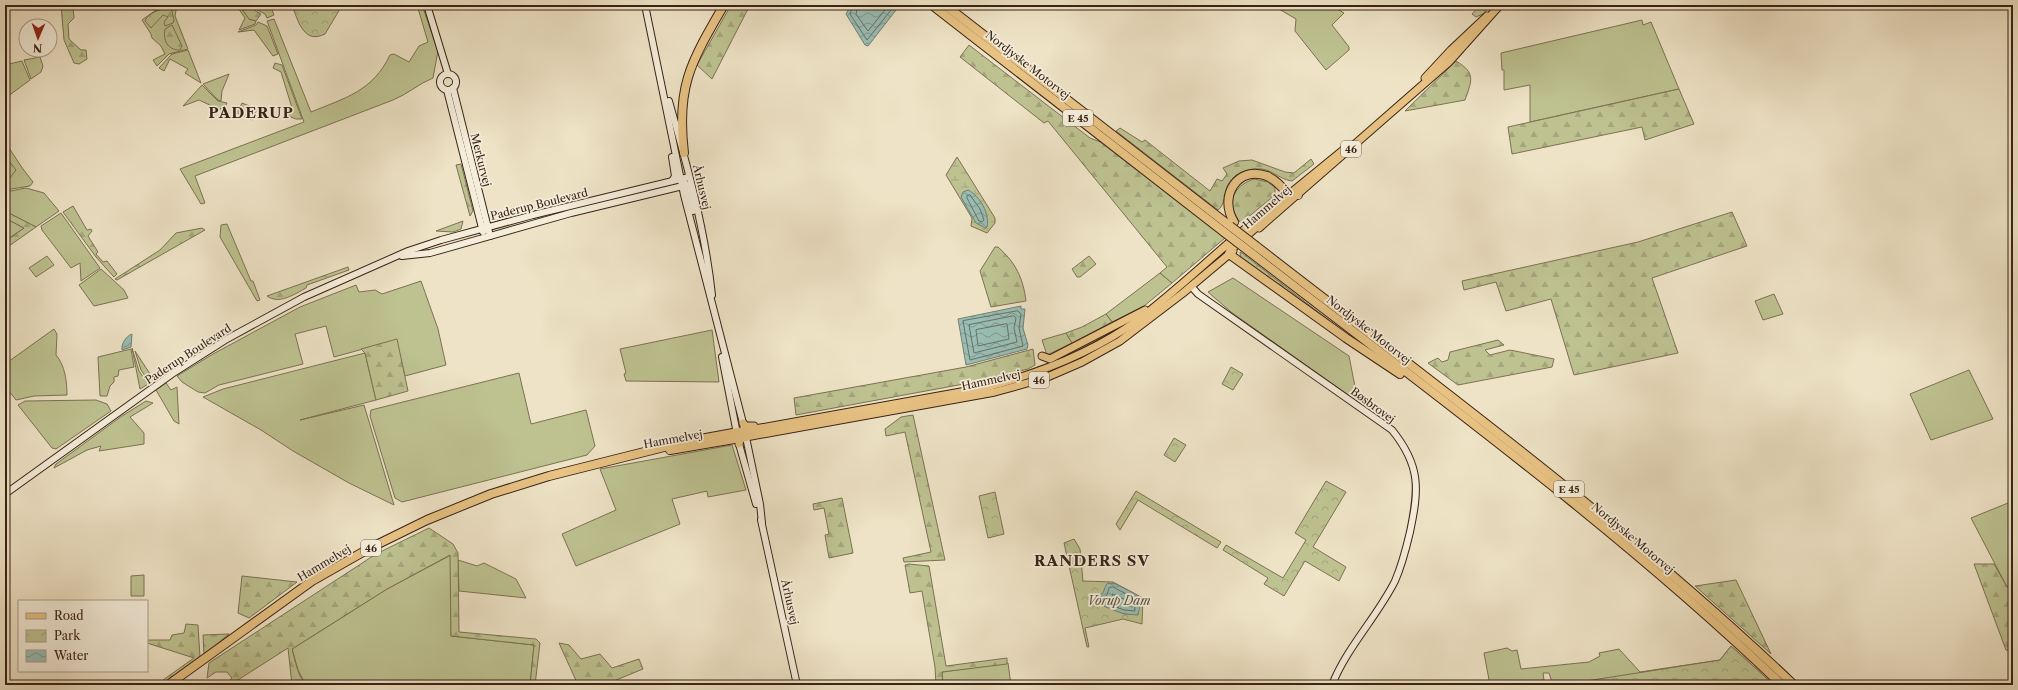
<svg xmlns="http://www.w3.org/2000/svg" width="2018" height="690" viewBox="0 0 2018 690" font-family="'Libre Caslon Text',serif">
  <style>
    .green { fill: #bec291; stroke: #7c7253 }
    .forest { fill: url(#forest-firs); stroke: #7c7253 }
    .wetland { fill: url(#wetland-marsh); stroke: #7c7253 }
    .park { fill: url(#park-crowns); stroke: #7c7253 }
    .water { fill: url(#water-waves); stroke: #738075 }
    .lines { fill: none; stroke-linecap: round; stroke-linejoin: round }
    .shore { stroke: #697065; stroke-width: 1 }
    .secondary-casing { stroke: #392215; stroke-width: 8 }
    .primary-casing { stroke: #392215; stroke-width: 9 }
    .highway-casing { stroke: #392215; stroke-width: 10 }
    .secondary { stroke: #f4edda; stroke-width: 6 }
    .primary { stroke: #e7c283; stroke-width: 7 }
    .highway { stroke: #e7c283; stroke-width: 8 }
    .highway-bridge-casing { stroke: #392215; stroke-width: 10; stroke-linecap: butt }
    .highway-bridge { stroke: #e7c283; stroke-width: 8 }
    .labels { text-anchor: middle; dominant-baseline: central; stroke-width: 3.5; stroke-linejoin: round; paint-order: stroke }
    .shield { fill: #f4edda; stroke: #715f50; stroke-width: 1 }
    .shield-label { font-size: 10px; font-weight: bold; fill: #392215 }
    .street-label { font-size: 11px; fill: #392215; stroke: #f4edda }
    .water-label { font-size: 12px; font-style: italic; fill: #565145; stroke: #f4edda }
    .district-label { font-size: 15px; font-weight: bold; letter-spacing: 1px; fill: #392215; stroke: #f4edda }
  </style>
  <defs>
    <pattern id="forest-firs" width="22" height="20" patternUnits="userSpaceOnUse"><rect width="22" height="20" fill="#bec291"/><path d="M5 1l3.5 6h-7zM16 11l3.5 6h-7z" fill="#a4a67c"/></pattern>
    <pattern id="wetland-marsh" width="20" height="14" patternUnits="userSpaceOnUse"><rect width="20" height="14" fill="#bec291"/><path d="M1 5h8M5 5V1M11 12h8M15 12V8" fill="none" stroke="#a4a67c"/></pattern>
    <pattern id="park-crowns" width="20" height="18" patternUnits="userSpaceOnUse"><rect width="20" height="18" fill="#bec291"/><path d="M2 6a3 3 0 1 1 6 0M12 15a3 3 0 1 1 6 0" fill="none" stroke="#a4a67c"/></pattern>
    <pattern id="water-waves" width="16" height="10" patternUnits="userSpaceOnUse"><rect width="16" height="10" fill="#99beb5"/><path d="M0 5q4-4 8 0t8 0" fill="none" stroke="#7e9a92"/></pattern>
  </defs>
  <rect width="100%" height="100%" fill="#eee3c6"/>
  <filter id="stains"><feTurbulence type="fractalNoise" baseFrequency=".005" numOctaves="4"/><feColorMatrix values="0 0 0 0 .2 0 0 0 0 .09 0 0 0 0 .02 0 0 0 .5 -.17"/></filter>
  <radialGradient id="worn" r=".72"><stop offset=".6" stop-color="#630" stop-opacity="0"/><stop offset="1" stop-color="#630" stop-opacity=".3"/></radialGradient>
  <g class="green">
    <polygon points="169,5 177,5 175,16 188,49 169,54 157,66 153,60 165,54 161,46 152,38 151,34 142,20 156,10"/>
    <polygon points="236,5 239,5 249,19 256,21 255,24 239,30 245,18"/>
    <polygon points="248,5 270,5 274,15 267,18 265,14"/>
    <path d="M417 5H422L438 51 433 78C418 84 408 94 393 100L195 176 205 203 201 204 180 169 304 122 267 21 274 19 311 112C345 98 373 91 390 55L394 54 409 62 419 46 428 42Z"/>
    <polygon points="1272,5 1330,5 1344,13 1332,25 1349,47 1349,50 1326,70 1295,31 1296,19"/>
    <polygon points="1642,20 1643,25 1651,22 1679,89 1530,122 1530,85 1504,90 1504,70 1502,70 1501,53"/>
    <polygon points="258,22 267,26 278,54 273,56 254,30 238,32 256,25"/>
    <polygon points="188,50 201,83 185,73 188,69 170,59 164,71 159,68 172,54"/>
    <polygon points="40,57 43,66 41,72 31,79 24,60"/>
    <polygon points="22,61 30,80 11,94 5,96 5,65"/>
    <polygon points="275,63 282,65 302,119 296,119 288,116 292,108 281,72 273,68"/>
    <polygon points="229,74 222,91 221,101 218,100 203,84"/>
    <polygon points="202,85 218,101 227,103 225,107 215,111 214,107 199,100 183,106"/>
    <polygon points="242,103 257,109 252,120 237,113"/>
    <polygon points="5,142 23,169 33,182 30,186 5,190"/>
    <polygon points="26,188 44,193 59,211 36,227 5,211 5,192"/>
    <polygon points="61,213 100,268 81,281 80,263 71,268 42,230 41,226"/>
    <polygon points="5,218 24,228 5,241"/>
    <polygon points="227,224 251,281 253,281 260,300 257,301 220,237 221,225"/>
    <polygon points="47,256 54,265 36,277 29,268"/>
    <polygon points="101,269 124,290 128,298 94,306 79,285"/>
    <polygon points="1160,273 1172,283 1144,306 1112,322 1106,314"/>
    <polygon points="1233,278 1349,356 1358,402 1231,312 1208,292"/>
    <polygon points="421,281 438,329 446,365 405,376 396,340 334,357 326,326 295,334 303,364 219,385 205,393 198,392 182,382 177,376 213,354 300,307 356,285 359,292 375,290 382,294"/>
    <polygon points="1774,294 1783,314 1763,320 1755,301"/>
    <polygon points="1123,323 1125,325 1076,352 1049,364 1050,361"/>
    <path d="M54 329 57 334 56 355C65 365 67 382 67 395L34 396 16 400 5 386V364Z"/>
    <polygon points="712,330 719,382 626,381 624,374 626,373 620,349"/>
    <polygon points="1066,333 1072,343 1047,355 1042,340"/>
    <polygon points="132,348 139,371 148,384 140,389"/>
    <polygon points="131,349 134,367 119,370 118,376 114,377 114,382 110,386 107,396 100,396 98,357"/>
    <polygon points="135,351 154,380 150,383 141,370"/>
    <polygon points="365,353 376,400 300,420 364,405 394,505 349,483 293,451 261,430 203,397 223,389"/>
    <polygon points="1969,370 1993,419 1931,440 1910,394"/>
    <polygon points="519,373 531,424 586,410 595,446 587,455 402,502 395,498 370,416 371,410"/>
    <polygon points="166,383 171,390 177,387 179,424 174,421 156,390"/>
    <polygon points="96,400 107,404 111,411 56,449 52,448 18,405 25,401"/>
    <polygon points="146,401 153,403 130,417 144,433 144,444 99,451 101,446 87,450 54,468 56,464 122,416"/>
    <polygon points="732,445 746,490 708,497 707,491 672,499 680,524 576,566 562,534 616,510 600,469"/>
    <polygon points="2013,501 2013,589 2007,587 1971,518"/>
    <polygon points="451,555 451,636 534,645 530,685 305,684 298,670 292,649 387,589"/>
    <polygon points="458,560 477,566 484,563 516,579 526,598 459,591"/>
    <polygon points="144,575 144,596 131,596 131,576"/>
    <polygon points="1731,646 1774,685 1580,685 1580,682 1558,685 1552,682 1549,673 1543,673 1544,680 1512,685 1490,685 1484,653 1507,648 1512,651 1517,650 1521,669 1589,662 1600,656 1599,653 1619,649 1640,672 1720,660"/>
    <polygon points="1008,663 1011,685 943,685 942,672"/>
  </g>
  <g class="forest">
    <polygon points="61,5 73,5 74,18 68,24 69,39 81,50 86,50 87,59 79,64 74,63 64,40"/>
    <polygon points="239,5 246,5 261,14 256,21 249,19"/>
    <polygon points="731,5 750,5 712,79 697,65"/>
    <polygon points="1480,5 1491,5 1483,14 1476,17 1472,14"/>
    <path d="M171 7 174 20 173 23 165 26 164 22 168 17 163 15 151 28 145 21C148 12 162 9 171 7Z"/>
    <path d="M172 25 182 46 180 50C167 50 163 40 165 29Z"/>
    <polygon points="969,45 1090,138 1103,143 1225,238 1172,283 1160,273 1167,267 1048,121 1044,123 960,57"/>
    <path d="M1456 61C1476 73 1472 80 1465 100L1405 111Z"/>
    <polygon points="1679,89 1694,124 1645,140 1642,127 1512,154 1508,127"/>
    <path d="M1120 128 1142 142 1145 140 1210 191 1217 179 1222 181 1227 174 1223 168 1239 161 1252 160 1285 172 1294 173 1311 159 1314 164 1292 181C1284 180 1277 175 1269 171 1255 165 1232 172 1227 187 1224 195 1225 205 1218 210L1116 131Z"/>
    <polygon points="461,164 473,211 470,216 456,165"/>
    <path d="M1254 179 1268 182 1275 188V195L1241 223C1225 205 1232 186 1254 179Z"/>
    <polygon points="73,206 87,230 91,229 92,231 88,236 98,252 96,254 103,262 107,261 117,274 114,277 96,257 63,212"/>
    <polygon points="5,211 36,227 9,246 10,238 24,228 5,218"/>
    <polygon points="1732,212 1747,246 1652,278 1678,353 1574,375 1551,299 1506,311 1496,282 1464,290 1462,281 1638,242"/>
    <polygon points="463,221 461,229 453,232 436,231"/>
    <polygon points="202,228 205,230 117,280 115,279 160,250 176,233"/>
    <path d="M995 247H998C1016 263 1023 278 1026 301L991 307 980 271Z"/>
    <polygon points="1240,252 1242,253 1344,332 1241,261"/>
    <polygon points="1089,256 1096,264 1080,277 1077,277 1072,269"/>
    <path d="M348 267 349 270 307 285 306 288C295 294 279 305 267 296Z"/>
    <polygon points="1106,314 1112,322 1072,343 1066,333 1082,327"/>
    <polygon points="397,339 408,391 376,400 365,353 361,349"/>
    <polygon points="1498,340 1504,345 1485,350 1490,355 1510,350 1554,359 1552,367 1458,385 1428,363 1438,358 1442,362 1448,360 1450,352"/>
    <polygon points="1033,349 1035,365 1028,369 980,381 796,415 794,398 966,367"/>
    <polygon points="913,415 945,560 904,562 903,558 931,552 905,432 886,436 885,429 901,417"/>
    <polygon points="842,498 853,553 829,558 825,535 829,534 824,508 814,510 813,504"/>
    <path d="M429 528 453 544 458 553 459 632 536 639 540 643 535 685H530L534 645 451 636 450 555 387 589 292 649C295 659 298 680 308 685H292L288 648 230 685H225L232 678 227 672H216L207 678 209 663 376 554Z"/>
    <polygon points="909,564 929,566 946,666 1007,658 1007,664 942,672 943,685 936,685 935,667 922,591 910,593 905,565"/>
    <polygon points="1974,564 1994,564 2007,587 2013,589 2013,651 2006,650"/>
    <polygon points="242,576 297,582 249,618 238,613"/>
    <polygon points="1736,580 1771,654 1695,586"/>
    <polygon points="186,624 198,625 200,658 168,683 163,680 194,658 147,643 147,640 170,640 172,635 184,633"/>
    <polygon points="229,634 204,655 203,635"/>
    <polygon points="559,643 569,645 581,659 600,654 612,668 639,659 643,669 604,685 578,685"/>
  </g>
  <g class="wetland">
    <polygon points="5,156 16,170 10,178 5,180"/>
    <polygon points="957,157 995,218 995,223 987,233 971,226 972,218 946,175"/>
  </g>
  <g class="park">
    <path d="M298 5H334L340 9 325 34C305 44 299 24 293 8Z"/>
    <polygon points="1231,367 1243,374 1233,390 1222,384"/>
    <polygon points="1174,438 1186,445 1175,462 1164,455"/>
    <polygon points="1326,481 1346,492 1313,547 1346,567 1339,581 1305,561 1284,596 1264,584 1268,578 1223,550 1226,545 1283,578 1306,540 1295,533"/>
    <polygon points="1136,491 1221,542 1217,548 1138,500 1120,530 1116,524"/>
    <polygon points="995,492 1004,534 988,538 979,496"/>
    <polygon points="1074,539 1080,549 1083,581 1113,582 1143,598 1142,624 1123,619 1085,628 1089,647 1087,647 1064,543"/>
    <polygon points="1731,646 1774,685 1580,685 1580,682 1720,660"/>
  </g>
  <g class="water">
    <polygon points="851,5 900,5 868,46 865,45 846,14"/>
    <path d="M968 190C980 196 990 214 987 227L985 228 976 223 961 197 963 192Z"/>
    <polygon points="1021,306 1021,309 1025,309 1023,328 1028,345 1027,349 966,365 958,319"/>
    <path d="M132 334 131 347 122 350C121 344 126 336 132 334Z"/>
    <polygon points="1108,583 1116,584 1137,595 1140,606 1138,615 1124,614 1098,604 1098,596 1103,593 1106,585"/>
  </g>
  <g class="lines">
    <g class="shore">
      <polyline points="853,5 850,14 867,40 895,5"/>
      <polyline points="858,5 856,14 868,31 889,5"/>
      <polygon points="970,195 980,209 984,220 982,222 979,221 967,198 967,196"/>
      <polygon points="1018,311 1021,314 1019,328 1023,346 970,360 963,321"/>
      <polygon points="1014,316 1016,318 1014,328 1017,342 974,353 969,325"/>
      <polygon points="1007,324 1009,339 978,346 976,330"/>
      <polygon points="1113,587 1134,598 1135,611 1124,610 1103,602 1103,598 1107,595 1109,588"/>
      <polygon points="1113,594 1130,602 1130,605 1126,605 1112,600"/>
    </g>
    <defs>
      <g id="secondary">
        <polyline points="427,5 448,74"/>
        <polyline points="645,5 684,195 743,423 760,504 762,523"/>
        <circle cx="448" cy="82" r="8"/>
        <polyline points="453,88 490,236"/>
        <polyline points="447,90 483,232"/>
        <path d="M669 101C687 165 705 229 712 295"/>
        <polyline points="672,157 675,176 672,181"/>
        <polyline points="684,182 687,188 693,211"/>
        <polyline points="402,256 430,253 571,213 691,184"/>
        <path d="M1191 286 1198 294 1392 430C1421 466 1419 489 1410 532 1406 549 1402 565 1395 581 1377 617 1347 647 1332 685"/>
        <polyline points="722,357 739,444 756,504"/>
        <polyline points="5,494 172,374 227,339 304,297 408,251 441,240 533,215 689,177"/>
        <polyline points="761,520 797,685"/>
        <polyline points="5,683 7,685"/>
      </g>
      <g id="primary">
        <polyline points="1425,78 1451,50 1487,16"/>
        <polyline points="1287,196 1347,147"/>
        <polyline points="1259,228 1450,61 1500,5"/>
        <polyline points="1042,356 1050,359 1145,310"/>
        <polyline points="743,423 746,426 754,426"/>
        <path d="M744 431 983 388C1038 374 1092 353 1138 320 1184 285 1225 244 1270 208"/>
        <polyline points="746,437 995,392 1045,378 1082,362 1120,341 1183,293 1233,251"/>
        <polyline points="739,444 741,438 745,435"/>
      </g>
      <g id="highway">
        <polyline points="932,5 1224,232"/>
        <polyline points="945,5 1230,226"/>
        <path d="M684 153C676 86 691 62 724 5"/>
        <polyline points="1288,194 1257,226 1231,249 1229,254 1346,338 1400,374"/>
        <path d="M1234 222C1218 196 1238 165 1267 176 1276 180 1282 187 1288 194L1298 195"/>
        <path d="M1256 246C1439 388 1626 525 1794 685"/>
        <path d="M1250 252C1431 392 1617 527 1782 685"/>
        <polyline points="670,450 746,437"/>
        <polyline points="168,685 312,581 370,548 427,520 491,494 549,476 684,442 744,431"/>
      </g>
    </defs>
    <use href="#secondary" class="secondary-casing"/>
    <use href="#primary" class="primary-casing"/>
    <use href="#highway" class="highway-casing"/>
    <use href="#secondary" class="secondary"/>
    <use href="#primary" class="primary"/>
    <use href="#highway" class="highway"/>
    <defs>
      <g id="highway-bridge">
        <polyline points="1230,226 1256,246"/>
        <polyline points="1224,232 1250,252"/>
      </g>
    </defs>
    <use href="#highway-bridge" class="highway-bridge-casing"/>
    <use href="#highway-bridge" class="highway-bridge"/>
  </g>
  <g class="labels">
    <g class="shield">
      <rect x="1063" y="110" width="30" height="16" rx="3"/>
      <rect x="1341" y="141" width="20" height="16" rx="3"/>
      <rect x="1029" y="372" width="20" height="16" rx="3"/>
      <rect x="1554" y="481" width="30" height="16" rx="3"/>
      <rect x="361" y="540" width="20" height="16" rx="3"/>
    </g>
    <g class="shield-label">
      <text x="1078" y="118">E 45</text>
      <text x="1351" y="149">46</text>
      <text x="1039" y="380">46</text>
      <text x="1569" y="489">E 45</text>
      <text x="371" y="548">46</text>
    </g>
    <g class="street-label">
      <text transform="translate(1028 65) rotate(38)">Nordjyske Motorvej</text>
      <text transform="translate(481 160) rotate(76)">Merkurvej</text>
      <text transform="translate(702 187) rotate(77)">Århusvej</text>
      <text transform="translate(539 204) rotate(-14)">Paderup Boulevard</text>
      <text transform="translate(1267 207) rotate(-41)">Hammelvej</text>
      <text transform="translate(1369 330) rotate(38)">Nordjyske Motorvej</text>
      <text transform="translate(188 354) rotate(-33)">Paderup Boulevard</text>
      <text transform="translate(991 380) rotate(-12)">Hammelvej</text>
      <text transform="translate(1373 405) rotate(36)">Bøsbrovej</text>
      <text transform="translate(673 439) rotate(-10)">Hammelvej</text>
      <text transform="translate(1633 538) rotate(40)">Nordjyske Motorvej</text>
      <text transform="translate(324 563) rotate(-31)">Hammelvej</text>
      <text transform="translate(790 602) rotate(78)">Århusvej</text>
    </g>
    <g class="water-label">
      <text x="1119" y="600">Vorup Dam</text>
    </g>
    <g class="district-label">
      <text x="251" y="112">PADERUP</text>
      <text x="1092" y="560">RANDERS SV</text>
    </g>
  </g>
  <rect width="2018" height="690" fill="none" stroke="#eee3c6" stroke-width="20"/>
  <rect x="6" y="6" width="2006" height="678" fill="none" stroke="#392215" stroke-width="2"/>
  <rect x="10" y="10" width="1998" height="670" fill="none" stroke="#392215"/>
  <rect x="18" y="600" width="130" height="72" fill="#f4edda" stroke="#a99c8b"/>
  <rect x="26" y="613" width="20" height="6" fill="#e7c283" stroke="#a99c8b"/>
  <text x="54" y="620" font-size="12" fill="#392215">Road</text>
  <rect x="26" y="630" width="20" height="12" fill="url(#park-crowns)" stroke="#a99c8b"/>
  <text x="54" y="640" font-size="12" fill="#392215">Park</text>
  <rect x="26" y="650" width="20" height="12" fill="url(#water-waves)" stroke="#a99c8b"/>
  <text x="54" y="660" font-size="12" fill="#392215">Water</text>
  <g transform="translate(38 38) rotate(182)"><circle r="19" fill="#f4edda" stroke="#a99c8b"/>
  <path d="M0-3L7 15L0 10L-7 15Z" fill="#8f2418"/>
  <text y="-6" font-size="11" font-weight="bold" text-anchor="middle" fill="#392215">N</text>
  </g>
  <rect width="100%" height="100%" filter="url(#stains)"/>
  <rect width="100%" height="100%" fill="url(#worn)"/>
</svg>
